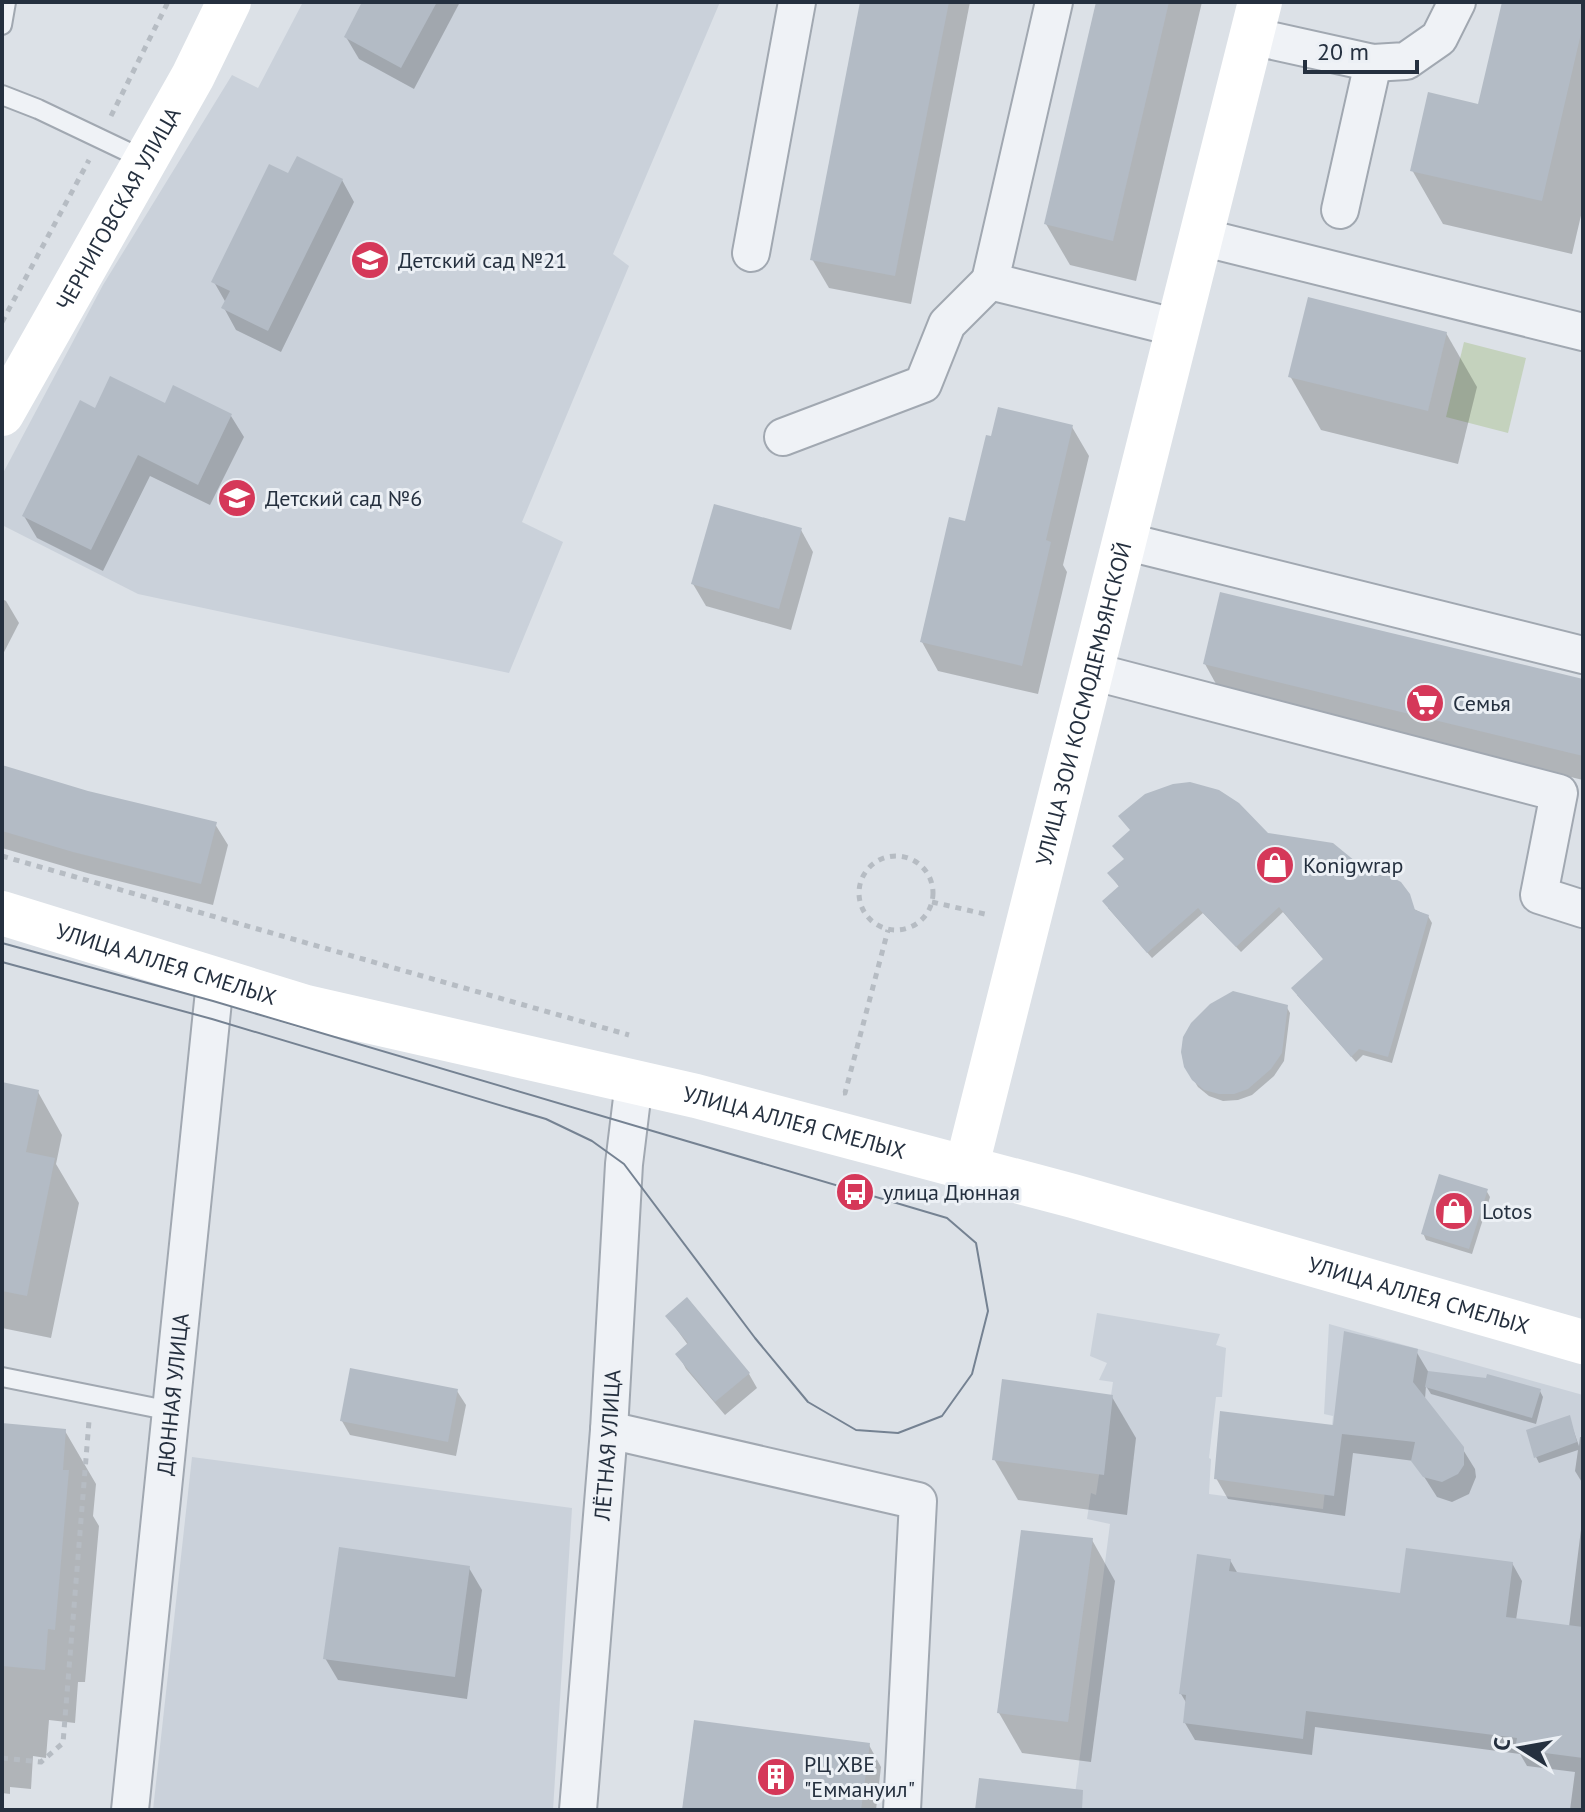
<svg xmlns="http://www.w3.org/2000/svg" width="1585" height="1812" viewBox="0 0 1585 1812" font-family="'PT Sans',sans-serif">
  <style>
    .built { fill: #cad1da }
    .green { fill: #c4d2bd }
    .shadow { fill: #0003 }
    .building { fill: #b3bbc5 }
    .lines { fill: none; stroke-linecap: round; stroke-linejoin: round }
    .service-casing { stroke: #a1a8b1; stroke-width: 22 }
    .minor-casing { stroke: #a1a8b1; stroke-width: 40 }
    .path { stroke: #b6bcc3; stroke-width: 5; stroke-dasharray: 6 6; stroke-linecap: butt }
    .service { stroke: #eff2f6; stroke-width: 18 }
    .minor { stroke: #eff2f6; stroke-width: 36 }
    .secondary { stroke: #fff; stroke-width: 44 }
    .tram { stroke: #758292; stroke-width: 2 }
    .labels { text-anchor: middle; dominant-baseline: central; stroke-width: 6; stroke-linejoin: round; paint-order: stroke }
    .street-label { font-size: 22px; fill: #25303f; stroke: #ecf0f5 }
    .poi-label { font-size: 22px; fill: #25303f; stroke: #ecf0f5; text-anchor: start }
  </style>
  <rect width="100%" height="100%" fill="#dce1e7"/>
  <g class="built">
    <polygon points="303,2 720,2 613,254 629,266 522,522 563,542 509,673 138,594 2,525 2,475 103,285 232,75 258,88"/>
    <polygon points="1097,1313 1220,1334 1216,1345 1226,1348 1222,1397 1216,1397 1209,1458 1211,1459 1209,1494 1323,1509 1333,1416 1324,1414 1329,1324 1583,1395 1583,1810 1073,1810 1110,1524 1087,1519 1091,1493 1096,1495 1113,1382 1099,1380 1107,1363 1090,1356"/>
    <polygon points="192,1457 572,1508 553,1810 153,1810"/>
  </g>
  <polygon class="green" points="1464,342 1526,358 1508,433 1446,417"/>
  <g class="shadow">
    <polygon points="365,2 460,2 414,89 359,59 346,37"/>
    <polygon points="862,2 970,2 911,304 829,288 812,259"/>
    <polygon points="1098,2 1202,2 1136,281 1070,265 1046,224"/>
    <polygon points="1504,2 1583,2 1583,207 1572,254 1443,224 1412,170 1480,106"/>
    <polygon points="289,176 342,180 354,202 281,352 236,330 224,308 226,303 214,282"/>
    <polygon points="1446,333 1477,387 1458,464 1321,430 1290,376"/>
    <polygon points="166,405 231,416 244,437 210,505 150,476 103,571 37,538 24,516 96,410"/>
    <polygon points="1072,427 1089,456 1063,565 1067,572 1038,694 938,671 922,642 967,523"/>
    <polygon points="801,530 813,552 791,630 706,606 693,584"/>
    <polygon points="2,599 6,601 19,623 2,656"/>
    <polygon points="1205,664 1583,681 1583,780 1221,693"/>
    <polygon points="2,767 88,793 215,824 228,845 213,905 87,873 2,848"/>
    <polygon points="1267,835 1428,916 1432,923 1392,1063 1363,1055 1356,1062 1297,995 1325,961 1283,912 1241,952 1203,913 1152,958 1108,908 1120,888 1114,880"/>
    <polygon points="1286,1006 1290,1013 1284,1061 1274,1076 1252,1095 1238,1100 1223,1101 1209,1096 1198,1087 1190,1074"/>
    <polygon points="2,1084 38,1092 62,1135 56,1164 79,1203 51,1338 2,1328"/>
    <polygon points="1486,1190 1490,1197 1472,1254 1426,1240 1423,1233"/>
    <polygon points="667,1316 749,1374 757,1388 725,1415 686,1369 678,1354 688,1345"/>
    <polygon points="1416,1351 1429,1373 1540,1391 1543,1397 1536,1424 1431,1394 1426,1386 1425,1399 1462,1448 1475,1469 1476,1477 1469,1494 1452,1502 1437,1497 1414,1461 1353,1453 1345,1516 1228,1499 1216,1478 1334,1427"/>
    <polygon points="457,1391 466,1405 456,1456 350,1435 342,1421"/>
    <polygon points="1112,1397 1136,1438 1127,1515 1018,1500 994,1459"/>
    <polygon points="1569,1418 1579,1446 1580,1437 1583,1437 1583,1484 1575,1471 1578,1450 1539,1463 1536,1457"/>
    <polygon points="2,1425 65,1431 96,1484 93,1516 99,1526 85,1682 78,1682 75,1723 49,1720 46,1758 33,1756 31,1789 10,1787 10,1794 2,1793"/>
    <polygon points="1583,1513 1583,1810 1570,1810 1575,1772 1527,1766 1520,1754 1315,1727 1312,1755 1195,1740 1185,1723 1187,1704 1181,1694 1230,1560 1238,1574 1401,1595 1512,1563 1522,1581 1516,1620 1569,1627"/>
    <polygon points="1092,1540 1115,1581 1091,1762 1022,1753 999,1713"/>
    <polygon points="469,1568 482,1590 467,1699 338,1680 325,1658"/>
    <polygon points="869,1745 881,1767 876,1810 684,1810"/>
  </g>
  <g class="building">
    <polygon points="362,2 437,2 401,68 344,37"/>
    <polygon points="860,2 949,2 895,276 810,260"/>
    <polygon points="1096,2 1169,2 1113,241 1044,224"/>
    <polygon points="1502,2 1583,2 1583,25 1542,201 1410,171 1428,92 1478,104"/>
    <polygon points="297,156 343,179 268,331 221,308 230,291 211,282 269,164 288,173"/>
    <polygon points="1308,297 1447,332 1428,411 1288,377"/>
    <polygon points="110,376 165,403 173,385 232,414 198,485 138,455 91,550 22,516 80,400 95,408"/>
    <polygon points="998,407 1073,425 1046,540 1051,542 1022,666 920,642 949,517 965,521 986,435 991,436"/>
    <polygon points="714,504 802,528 779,609 691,584"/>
    <polygon points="1220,592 1583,679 1583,756 1203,664"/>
    <polygon points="2,765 88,791 217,822 201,884 73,852 2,831"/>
    <polygon points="1190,782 1219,790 1239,803 1268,833 1333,843 1372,875 1388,875 1401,882 1410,894 1415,910 1429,915 1388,1057 1359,1049 1351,1057 1291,988 1323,959 1279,907 1236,947 1198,908 1147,953 1102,901 1119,886 1107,873 1124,859 1112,846 1130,830 1118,816 1145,794 1173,784"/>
    <polygon points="1233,991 1288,1005 1282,1053 1271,1069 1248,1089 1234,1094 1219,1094 1204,1090 1192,1080 1184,1067 1181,1052 1183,1037 1191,1023 1210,1004"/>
    <polygon points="2,1082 39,1090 26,1152 55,1158 27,1296 2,1291"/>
    <polygon points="1439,1174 1488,1189 1469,1249 1421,1234"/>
    <polygon points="687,1297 750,1373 715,1402 675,1354 688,1343 665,1316"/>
    <polygon points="1344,1331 1418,1349 1413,1382 1464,1447 1464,1465 1458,1474 1442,1482 1423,1477 1411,1461 1415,1442 1342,1434 1334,1496 1214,1479 1220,1411 1333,1425"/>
    <polygon points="350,1368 458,1389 448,1442 340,1421"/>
    <polygon points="1428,1371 1486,1378 1487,1374 1541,1389 1532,1418 1425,1387"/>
    <polygon points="1002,1379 1113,1395 1104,1475 992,1460"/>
    <polygon points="1570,1415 1577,1442 1534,1458 1526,1430"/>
    <polygon points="2,1423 66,1429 63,1470 69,1470 55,1630 48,1629 45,1670 2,1666"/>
    <polygon points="1021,1530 1093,1538 1068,1722 997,1713"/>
    <polygon points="339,1547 470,1566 455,1677 323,1659"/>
    <polygon points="1406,1548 1513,1562 1506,1617 1583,1627 1583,1758 1515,1749 1517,1738 1306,1711 1303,1739 1183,1723 1186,1695 1179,1694 1197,1554 1231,1559 1229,1571 1400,1593"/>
    <polygon points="694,1720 870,1743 861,1810 682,1810"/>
    <polygon points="979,1778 1083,1790 1082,1810 975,1810"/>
  </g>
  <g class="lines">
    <defs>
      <g id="service">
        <polyline points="2,25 6,2"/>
        <polyline points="2,95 38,109 145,160"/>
        <polyline points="2,1377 171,1411"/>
      </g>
      <g id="minor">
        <polyline points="1054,2 990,281 1178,328"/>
        <polyline points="1251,36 1373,63 1406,61 1439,38 1457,2"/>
        <polyline points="1340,210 1373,63"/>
        <polyline points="1201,237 1583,332"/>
        <polyline points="751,253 797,2"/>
        <polyline points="783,437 923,384 947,324 990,281"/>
        <polyline points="1124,541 1583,655"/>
        <polyline points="1091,671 1559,793 1539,895 1583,909"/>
        <polyline points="609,1430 918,1501 902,1810"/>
        <path id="s1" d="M130 1810 213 1001 215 986 220 979"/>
        <path id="s2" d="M578 1810 609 1430 624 1164 634 1082"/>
      </g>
    </defs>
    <use href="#service" class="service-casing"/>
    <use href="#minor" class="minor-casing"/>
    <g class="path">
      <polyline points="111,116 168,2"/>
      <polyline points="2,322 89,160"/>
      <polyline points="2,856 629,1035"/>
      <circle cx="896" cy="893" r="37"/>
      <polyline points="932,902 989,915"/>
      <polyline points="843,1093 845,1093 888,930"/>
      <polyline points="2,1758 41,1762 63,1743 89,1421"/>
    </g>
    <use href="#service" class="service"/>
    <use href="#minor" class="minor"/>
    <g class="secondary">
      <path id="s3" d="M2 414 193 76 229 2"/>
      <path id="s4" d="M2 913 306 1007 696 1096 1073 1196 1583 1342"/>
      <path id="s5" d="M966 1169 1260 2"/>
    </g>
    <polyline class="tram" points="2,943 213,1001 947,1218 976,1243 988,1311 972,1374 942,1416 898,1433 856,1430 808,1402 755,1338 624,1164 592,1141 546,1119 212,1019 2,962"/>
  </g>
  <defs>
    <symbol id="school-disc" viewBox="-11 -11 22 22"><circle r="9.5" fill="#d53859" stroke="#ecf0f5"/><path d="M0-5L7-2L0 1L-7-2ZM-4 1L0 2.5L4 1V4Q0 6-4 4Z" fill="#fff"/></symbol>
    <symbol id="supermarket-disc" viewBox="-11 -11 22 22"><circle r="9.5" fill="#d53859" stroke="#ecf0f5"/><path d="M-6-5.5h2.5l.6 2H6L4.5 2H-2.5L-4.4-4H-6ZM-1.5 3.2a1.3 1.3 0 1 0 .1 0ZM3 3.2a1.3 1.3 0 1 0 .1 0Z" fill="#fff"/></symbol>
    <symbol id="shop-disc" viewBox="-11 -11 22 22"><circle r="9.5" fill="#d53859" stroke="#ecf0f5"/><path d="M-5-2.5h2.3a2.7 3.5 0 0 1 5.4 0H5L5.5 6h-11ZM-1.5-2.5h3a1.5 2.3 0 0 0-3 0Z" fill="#fff"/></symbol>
    <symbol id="bus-disc" viewBox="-11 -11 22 22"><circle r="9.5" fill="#d53859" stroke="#ecf0f5"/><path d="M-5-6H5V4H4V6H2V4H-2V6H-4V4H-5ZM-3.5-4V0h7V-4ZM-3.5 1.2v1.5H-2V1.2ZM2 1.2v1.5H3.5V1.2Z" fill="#fff"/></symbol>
    <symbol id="building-disc" viewBox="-11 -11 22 22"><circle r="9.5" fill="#d53859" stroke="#ecf0f5"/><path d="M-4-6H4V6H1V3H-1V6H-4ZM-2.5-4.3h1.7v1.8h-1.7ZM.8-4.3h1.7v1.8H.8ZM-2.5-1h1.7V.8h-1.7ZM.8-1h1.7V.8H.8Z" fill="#fff"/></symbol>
  </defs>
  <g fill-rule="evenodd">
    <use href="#school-disc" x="348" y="238" width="44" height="44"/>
    <use href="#school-disc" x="215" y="476" width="44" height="44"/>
    <use href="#supermarket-disc" x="1403" y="681" width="44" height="44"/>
    <use href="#shop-disc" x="1253" y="843" width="44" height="44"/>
    <use href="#bus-disc" x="833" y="1170" width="44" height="44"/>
    <use href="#shop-disc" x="1432" y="1189" width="44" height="44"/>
    <use href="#building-disc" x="754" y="1755" width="44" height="44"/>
  </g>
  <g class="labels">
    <g class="street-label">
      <text stroke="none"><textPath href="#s3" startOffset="236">ЧЕРНИГОВСКАЯ УЛИЦА</textPath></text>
      <text stroke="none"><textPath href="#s5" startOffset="480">УЛИЦА ЗОИ КОСМОДЕМЬЯНСКОЙ</textPath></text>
      <text stroke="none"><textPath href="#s4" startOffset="172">УЛИЦА АЛЛЕЯ СМЕЛЫХ</textPath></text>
      <text stroke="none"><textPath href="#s4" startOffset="820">УЛИЦА АЛЛЕЯ СМЕЛЫХ</textPath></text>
      <text stroke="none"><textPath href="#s4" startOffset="1468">УЛИЦА АЛЛЕЯ СМЕЛЫХ</textPath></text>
      <text stroke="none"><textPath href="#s1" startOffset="418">ДЮННАЯ УЛИЦА</textPath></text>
      <text stroke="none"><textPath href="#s2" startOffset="366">ЛЁТНАЯ УЛИЦА</textPath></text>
    </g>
    <g class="poi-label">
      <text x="398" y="260">Детский сад №21</text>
      <text x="265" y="498">Детский сад №6</text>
      <text x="1453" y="703">Семья</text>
      <text x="1303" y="865">Konigwrap</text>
      <text x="883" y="1192">улица Дюнная</text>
      <text x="1482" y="1211">Lotos</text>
      <text x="804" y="1764">РЦ ХВЕ<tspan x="804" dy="25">"Еммануил"</tspan></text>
    </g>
  </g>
  <rect width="1585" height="1812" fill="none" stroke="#25303f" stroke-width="8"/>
  <g transform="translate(1521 1748) rotate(281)" stroke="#ecf0f5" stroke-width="6" paint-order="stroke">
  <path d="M0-6L14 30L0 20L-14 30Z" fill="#25303f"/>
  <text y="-12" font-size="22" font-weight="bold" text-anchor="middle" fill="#25303f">С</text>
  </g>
  <path d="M1305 60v12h112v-12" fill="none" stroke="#25303f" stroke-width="4"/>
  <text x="1317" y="60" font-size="24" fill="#25303f" stroke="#ecf0f5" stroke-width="6" paint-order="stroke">20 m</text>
</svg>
